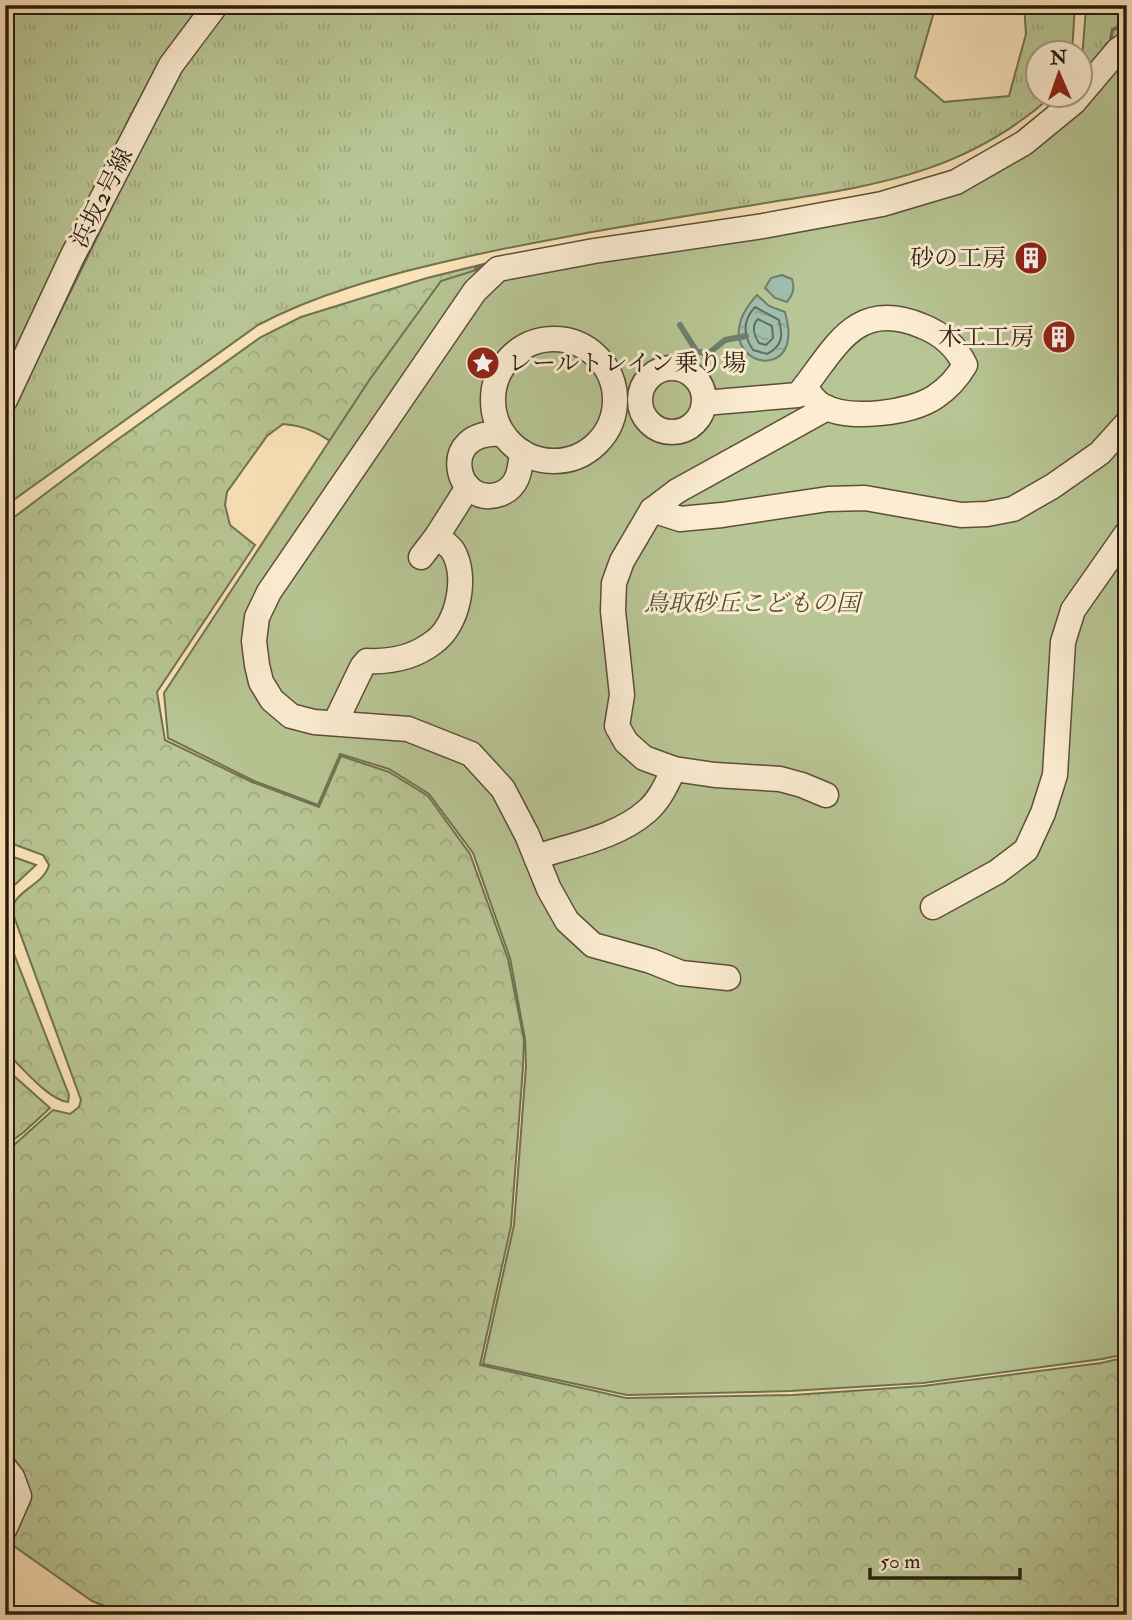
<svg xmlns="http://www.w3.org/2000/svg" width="1132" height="1620" viewBox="0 0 1132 1620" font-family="'IM FELL Double Pica','Noto Serif JP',serif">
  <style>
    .grass { fill: url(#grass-tufts); stroke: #707152; stroke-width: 2 }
    .forest { fill: url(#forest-crowns); stroke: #707152; stroke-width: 2 }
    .green { fill: #b8c594; stroke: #707152; stroke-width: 2 }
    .water { fill: url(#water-ripples); stroke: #6f7e6e; stroke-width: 2 }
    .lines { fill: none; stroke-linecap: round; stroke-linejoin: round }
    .shore { stroke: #636e5e; stroke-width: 2 }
    .stream { stroke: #6f7e6e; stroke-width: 6 }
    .minor-casing { stroke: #5c4e3b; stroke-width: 27 }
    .minor { stroke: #fcedd2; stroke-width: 24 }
    .labels { text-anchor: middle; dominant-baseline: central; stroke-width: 6; stroke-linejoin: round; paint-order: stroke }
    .street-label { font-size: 24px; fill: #271d11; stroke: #fcedd2 }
    .poi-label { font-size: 24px; fill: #271d11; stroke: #fcedd2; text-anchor: end }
    .park-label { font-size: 24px; font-style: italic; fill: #524f38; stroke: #fcedd2 }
  </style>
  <defs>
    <pattern id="grass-tufts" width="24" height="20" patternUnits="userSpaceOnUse" patternTransform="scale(1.75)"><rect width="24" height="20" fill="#b8c594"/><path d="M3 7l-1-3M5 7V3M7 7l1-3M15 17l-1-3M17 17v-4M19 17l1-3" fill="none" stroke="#9ea97f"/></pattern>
    <pattern id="forest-crowns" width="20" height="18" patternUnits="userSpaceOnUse" patternTransform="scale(1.75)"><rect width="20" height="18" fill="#b8c594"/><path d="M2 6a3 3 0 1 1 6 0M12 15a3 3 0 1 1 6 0" fill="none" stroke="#9ea97f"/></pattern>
    <pattern id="water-ripples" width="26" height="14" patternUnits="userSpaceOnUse" patternTransform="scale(1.75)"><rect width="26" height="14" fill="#9fbeac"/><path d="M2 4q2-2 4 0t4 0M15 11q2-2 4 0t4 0" fill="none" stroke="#89a393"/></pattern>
  </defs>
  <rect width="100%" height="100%" fill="#fbe3b9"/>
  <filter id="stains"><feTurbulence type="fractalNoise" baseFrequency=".00286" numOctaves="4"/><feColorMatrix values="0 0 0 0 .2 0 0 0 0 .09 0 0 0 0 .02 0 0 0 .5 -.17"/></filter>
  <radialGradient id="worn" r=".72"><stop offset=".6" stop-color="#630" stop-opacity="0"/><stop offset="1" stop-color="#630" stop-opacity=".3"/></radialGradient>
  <g class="grass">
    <polygon points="5,5 200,5 167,52 132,113 5,376"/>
    <path d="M232 5H936L915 77 944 102 1009 96 1026 34 1024 5H1075L1072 52H1038V94L1053 95C956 182 856 187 735 208 639 224 543 239 448 261 383 276 317 294 258 325L5 506V425L169 91 194 52Z"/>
    <polygon points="1092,5 1127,5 1127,23 1112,29 1108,52 1080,85 1086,8"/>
  </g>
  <g class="forest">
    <path d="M1068 95H1072C1058 112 1038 126 1019 139 1001 151 980 165 960 174 887 205 804 212 727 224 643 237 558 248 476 268L398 370 352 456C328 440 313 426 283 424L267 436 227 492 225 505 230 525 255 545 157 692 165 740 252 782 319 807 341 756 389 772 428 796 470 854 508 959 524 1040 523 1067 511 1226 480 1365 626 1398 793 1395 923 1386 1101 1363 1127 1357V1615H128L92 1601 8 1542C32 1498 34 1499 5 1457V1153L53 1110 70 1114 79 1107 81 1100 12 911C13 891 44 885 49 865L43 855 5 841V524L114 442 261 337 301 317 427 278 533 252 856 200 942 178 975 162 1027 130 1048 114Z"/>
    <polygon points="5,854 36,865 5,894"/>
    <path d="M5 931 69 1095 68 1102C48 1100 20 1065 5 1051Z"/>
    <polygon points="5,1068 50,1108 24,1132 5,1146"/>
  </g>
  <polygon class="green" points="1127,25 1127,1354 1102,1359 923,1383 790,1391 627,1395 483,1364 514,1225 526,1066 525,1039 510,958 473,853 429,794 389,769 340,754 318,805 254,781 168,738 164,693 370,379 441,281 492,265 914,191 1007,147 1109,53 1113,30"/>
  <g class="water">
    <path d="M782 275 792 279C795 289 793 294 787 302L775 298 765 288 771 278Z"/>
    <path d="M757 295 769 306 785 312C787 321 790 330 788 339 782 384 704 353 757 295Z"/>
  </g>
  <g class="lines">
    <g class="shore">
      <path d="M755 307 779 320C783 335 783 346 767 354L753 350C743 335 742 321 755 307Z"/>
      <path d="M758 319 772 326 773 338 766 345 759 343C754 336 751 326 758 319Z"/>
    </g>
    <polyline class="stream" points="680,325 697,352 709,353 725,340 746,336"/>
    <defs>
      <g id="minor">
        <circle cx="554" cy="400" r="61"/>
        <circle cx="672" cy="400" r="32"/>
        <polyline points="5,400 72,257 171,65 216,5"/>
        <path d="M704 403 798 395C834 352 853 297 922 326 940 333 956 346 965 365 958 377 947 389 935 397 911 413 849 421 823 406 815 402 809 393 805 386"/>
        <path d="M503 434C436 428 455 510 500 494 519 487 520 469 522 452"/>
        <polyline points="652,510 680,519 722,515 828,499 865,498 961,515 987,514 1013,509 1053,486 1100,453 1127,423"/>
        <polyline points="421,557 437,536 468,487"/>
        <path d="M335 723 362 667 367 661C390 662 415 657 434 642 458 625 468 577 453 551 450 546 442 541 437 536"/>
        <polyline points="826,795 802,785 780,779 715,775 674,769 644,758 626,742 617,726 622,695 613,611 614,583 622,561 652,510 677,491 827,408"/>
        <path d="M536 857C572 845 618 837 647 811 660 800 667 783 674 769"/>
        <polyline points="933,907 997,872 1026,850 1043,813 1055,775 1063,642 1073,610 1127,533"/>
        <polyline points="728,978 681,973 651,961 593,945 567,921 549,889 527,835 503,789 471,754 408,729 314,722 291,716 272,700 261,682 257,665 254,641 257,617 269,592 475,291 498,269 594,251 763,226 882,204 956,182 1024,143 1074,102 1118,50 1127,44"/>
        <polyline points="5,1468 12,1477 19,1496 5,1528"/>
      </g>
    </defs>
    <use href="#minor" class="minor-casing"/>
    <use href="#minor" class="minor"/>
  </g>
  <defs>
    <symbol id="building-disc" viewBox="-11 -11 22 22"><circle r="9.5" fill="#8f2418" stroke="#fcedd2"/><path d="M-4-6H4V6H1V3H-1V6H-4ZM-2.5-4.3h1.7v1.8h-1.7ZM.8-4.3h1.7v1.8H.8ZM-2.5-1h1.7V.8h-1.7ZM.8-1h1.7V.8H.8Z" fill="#fff"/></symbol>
    <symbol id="sight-disc" viewBox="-11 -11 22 22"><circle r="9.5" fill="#8f2418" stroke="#fcedd2"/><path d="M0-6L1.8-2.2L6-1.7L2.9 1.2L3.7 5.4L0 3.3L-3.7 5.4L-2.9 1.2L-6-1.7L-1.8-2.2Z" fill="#fff"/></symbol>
  </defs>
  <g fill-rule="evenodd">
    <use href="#building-disc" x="1012" y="239" width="38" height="38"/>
    <use href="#building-disc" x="1040" y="318" width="38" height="38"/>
    <use href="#sight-disc" x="464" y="344" width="38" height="38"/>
  </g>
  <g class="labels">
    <g class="street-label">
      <text transform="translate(102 198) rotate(-63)">浜坂2号線</text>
    </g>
    <g class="poi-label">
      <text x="1006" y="258">砂の工房</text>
      <text x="1034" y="337">木工工房</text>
      <text x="508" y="363" text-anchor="start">レールトレイン乗り場</text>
    </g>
    <g class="park-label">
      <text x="752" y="603">鳥取砂丘こどもの国</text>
    </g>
  </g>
  <rect width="1132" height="1620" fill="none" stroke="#fbe3b9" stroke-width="28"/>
  <rect x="7" y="7" width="1118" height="1606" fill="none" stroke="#271d11" stroke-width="3.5"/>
  <rect x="14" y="14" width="1104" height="1592" fill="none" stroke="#271d11" stroke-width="2"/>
  <g transform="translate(1059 74) rotate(358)"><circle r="33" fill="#fcedd2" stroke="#a79a85" stroke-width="2"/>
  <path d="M0-5L12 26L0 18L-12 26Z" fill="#8f2418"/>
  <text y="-10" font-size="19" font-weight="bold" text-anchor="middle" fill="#271d11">N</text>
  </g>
  <path d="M870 1568v10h150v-10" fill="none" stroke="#271d11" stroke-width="3.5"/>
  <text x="880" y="1568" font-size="21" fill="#271d11" stroke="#fcedd2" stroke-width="5" paint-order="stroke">50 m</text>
  <rect width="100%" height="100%" filter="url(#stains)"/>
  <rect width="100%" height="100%" fill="url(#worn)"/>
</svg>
